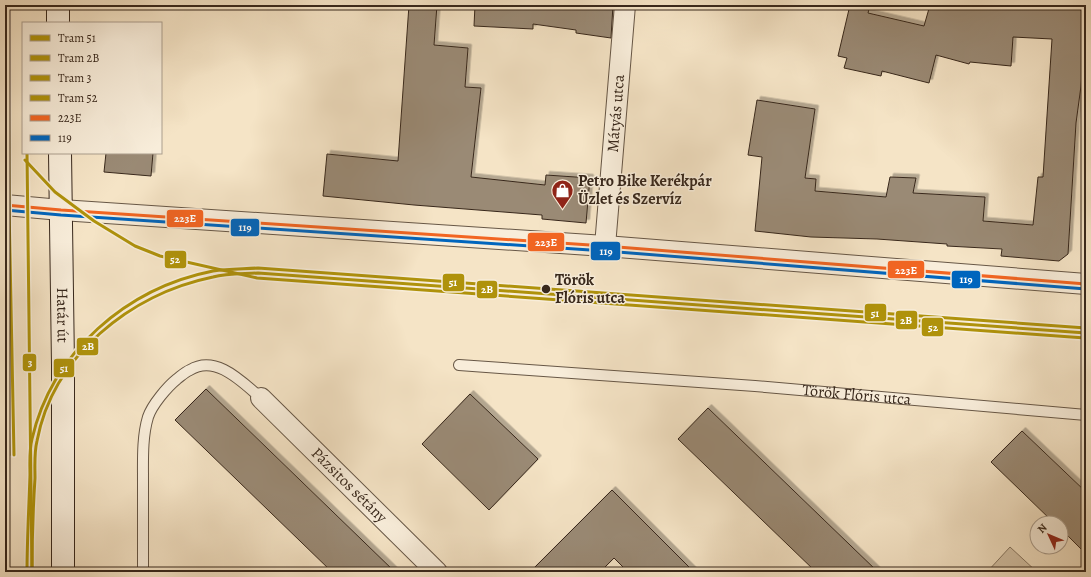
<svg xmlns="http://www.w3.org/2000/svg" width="1091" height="577" viewBox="0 0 1091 577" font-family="Alegreya,serif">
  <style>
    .green { fill: #d5c4a9; stroke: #867662 }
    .building { fill: #9a8a74; stroke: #38281c; filter: url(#shadow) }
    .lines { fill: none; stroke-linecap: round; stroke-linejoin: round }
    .service-casing { stroke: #675746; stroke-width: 12 }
    .minor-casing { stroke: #675746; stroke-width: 22 }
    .secondary-casing { stroke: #38281c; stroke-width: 24 }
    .service { stroke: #f8edda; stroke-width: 10 }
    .minor { stroke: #f8edda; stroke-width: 20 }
    .secondary { stroke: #f8edda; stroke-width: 22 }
    .bus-1-casing { stroke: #f8edda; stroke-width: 6 }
    .bus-2-casing { stroke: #f8edda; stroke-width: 6 }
    .bus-1 { stroke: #f26522; stroke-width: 3 }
    .bus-2 { stroke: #0065bd; stroke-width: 3 }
    .tram-1-casing { stroke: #f8edda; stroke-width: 6 }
    .tram-2-casing { stroke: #f8edda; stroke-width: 6 }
    .tram-3-casing { stroke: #f8edda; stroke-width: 6 }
    .tram-4-casing { stroke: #f8edda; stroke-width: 6 }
    .tram-1 { stroke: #af920b; stroke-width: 3 }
    .tram-2 { stroke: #af920b; stroke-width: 3 }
    .tram-3 { stroke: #af920b; stroke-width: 3 }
    .tram-4 { stroke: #af920b; stroke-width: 3 }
    .stop-dot { fill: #38281c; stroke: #f8edda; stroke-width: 1.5 }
    .labels { text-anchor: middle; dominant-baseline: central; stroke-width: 3; stroke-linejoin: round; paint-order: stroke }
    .street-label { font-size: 16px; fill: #38281c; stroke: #f8edda }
    .poi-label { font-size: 16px; font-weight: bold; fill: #38281c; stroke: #f8edda; text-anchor: start }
    .stop-label { font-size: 16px; font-weight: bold; fill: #38281c; stroke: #f8edda; text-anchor: start }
    .line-badge { stroke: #f8edda; stroke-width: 1.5 }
    .badge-label { font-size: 11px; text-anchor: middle; font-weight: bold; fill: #fff }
  </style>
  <defs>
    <filter id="shadow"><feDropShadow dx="3.5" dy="-3.5" stdDeviation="0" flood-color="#0004"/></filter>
  </defs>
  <rect width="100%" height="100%" fill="#f5e4c6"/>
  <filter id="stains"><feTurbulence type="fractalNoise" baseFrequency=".005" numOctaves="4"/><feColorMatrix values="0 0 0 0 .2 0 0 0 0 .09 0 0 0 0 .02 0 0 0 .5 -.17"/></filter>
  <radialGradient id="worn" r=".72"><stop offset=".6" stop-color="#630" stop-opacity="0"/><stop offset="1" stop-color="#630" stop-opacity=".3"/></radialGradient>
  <polygon class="green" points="1010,547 1037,572 987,572"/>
  <g class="building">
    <polygon points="409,5 437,5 434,45 468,48 465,87 481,88 471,177 545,185 546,175 590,178 586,223 542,219 542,215 414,205 323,196 327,154 398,161"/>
    <polygon points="475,5 613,5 611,38 576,33 576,30 533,24 533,29 474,26"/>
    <polygon points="850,5 870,5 868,13 924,26 930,5 1025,5 1080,9 1086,17 1081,86 1076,123 1068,254 1059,261 1001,256 1002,249 947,246 947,244 877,239 811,237 755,231 762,157 748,155 757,100 815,109 805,178 816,179 815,191 886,197 890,177 916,178 913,193 985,197 983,221 1033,225 1038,177 1043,177 1052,39 1013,37 1011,66 970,62 969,64 936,55 929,83 882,71 881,76 844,68 847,58 838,56"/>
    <polygon points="106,153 153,153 151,176 104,172"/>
    <polygon points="206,389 395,572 332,572 175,420"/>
    <polygon points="470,394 538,459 489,510 422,444"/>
    <polygon points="708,408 878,572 816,572 678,439"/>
    <polygon points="1022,431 1086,492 1086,554 1061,529 1061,523 1054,523 991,462"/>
    <polygon points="612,490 694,572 628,572 614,558 600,572 530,572"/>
  </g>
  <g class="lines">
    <defs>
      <g id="service">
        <path id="s1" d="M459 365 755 386 1086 415"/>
        <path d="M143 572C143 542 143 511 143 481 143 460 142 437 148 417 152 405 167 387 177 379 181 376 185 372 190 370 216 354 242 382 261 398"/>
      </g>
      <g id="minor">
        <polyline points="5,205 61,210 605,246 1086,284"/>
        <path id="s2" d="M605 246 625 5"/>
        <path id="s3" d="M261 398 437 572"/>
      </g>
      <g id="secondary">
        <polyline points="58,5 58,23"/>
        <path id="s4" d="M60 153 63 365V572"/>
      </g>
    </defs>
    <use href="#service" class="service-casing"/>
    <use href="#minor" class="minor-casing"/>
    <use href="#secondary" class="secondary-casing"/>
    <use href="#service" class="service"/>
    <use href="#minor" class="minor"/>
    <use href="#secondary" class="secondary"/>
    <defs>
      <polyline id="bus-1" points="5,205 61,210 605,246 1086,284"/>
      <polyline id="bus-2" points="5,210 61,215 605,251 1086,289"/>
    </defs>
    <use href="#bus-1" class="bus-1-casing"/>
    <use href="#bus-2" class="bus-2-casing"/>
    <use href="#bus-1" class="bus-1"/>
    <use href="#bus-2" class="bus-2"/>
    <defs>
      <g id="tram-1">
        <polyline points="8,5 9,206 14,455"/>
        <path d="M27 572C27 540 29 507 30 475 30 463 29 451 32 439 52 352 127 288 213 271 228 269 243 269 258 268L1086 328"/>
      </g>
      <g id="tram-2">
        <polyline points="5,256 9,455"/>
        <path d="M32 572C32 541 33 509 35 478 35 466 34 453 37 441 53 356 130 294 213 277 227 273 243 274 258 273L1086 333"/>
      </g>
      <polyline id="tram-3" points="27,153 32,572"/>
      <polyline id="tram-4" points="25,160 55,192 94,221 135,246 160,256 257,278 1085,338"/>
    </defs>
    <use href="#tram-1" class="tram-1-casing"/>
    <use href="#tram-2" class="tram-2-casing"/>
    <use href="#tram-3" class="tram-3-casing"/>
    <use href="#tram-4" class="tram-4-casing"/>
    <use href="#tram-1" class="tram-1"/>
    <use href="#tram-2" class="tram-2"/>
    <use href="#tram-3" class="tram-3"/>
    <use href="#tram-4" class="tram-4"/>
  </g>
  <defs>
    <symbol id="shop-pin" viewBox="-11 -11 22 30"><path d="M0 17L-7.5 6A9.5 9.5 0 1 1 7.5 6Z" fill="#8f2418" stroke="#f8edda"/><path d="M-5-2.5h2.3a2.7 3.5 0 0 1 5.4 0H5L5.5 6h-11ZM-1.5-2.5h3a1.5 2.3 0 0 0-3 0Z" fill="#fff"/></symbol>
  </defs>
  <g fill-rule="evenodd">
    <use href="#shop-pin" x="550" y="178" width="25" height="34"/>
  </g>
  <circle class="stop-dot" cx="546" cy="289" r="5"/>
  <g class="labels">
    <g class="street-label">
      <text stroke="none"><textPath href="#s2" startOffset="133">Mátyás utca</textPath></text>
      <text stroke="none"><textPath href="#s4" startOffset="162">Határ út</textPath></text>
      <text stroke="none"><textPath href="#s1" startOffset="399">Török Flóris utca</textPath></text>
      <text stroke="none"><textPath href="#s3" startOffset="124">Pázsitos sétány</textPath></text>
    </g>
    <g class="poi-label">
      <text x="578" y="181">Petro Bike Kerékpár<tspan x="578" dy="18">Üzlet és Szervíz</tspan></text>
    </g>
    <g class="stop-label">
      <text x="555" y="280">Török<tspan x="555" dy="18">Flóris utca</tspan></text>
    </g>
  </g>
  <g class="line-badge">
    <rect x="166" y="209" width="38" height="19" rx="4" fill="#f26522"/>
    <rect x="230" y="218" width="30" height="19" rx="4" fill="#0065bd"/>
    <rect x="527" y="232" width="38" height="20" rx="4" fill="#f26522"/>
    <rect x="590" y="241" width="31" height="20" rx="4" fill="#0065bd"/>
    <rect x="164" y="250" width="23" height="19" rx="4" fill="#af920b"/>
    <rect x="887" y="260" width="38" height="19" rx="4" fill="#f26522"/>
    <rect x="951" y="270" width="30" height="19" rx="4" fill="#0065bd"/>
    <rect x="442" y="273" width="23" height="19" rx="4" fill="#af920b"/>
    <rect x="476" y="280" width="22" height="19" rx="4" fill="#af920b"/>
    <rect x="864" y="303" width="23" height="19" rx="4" fill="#af920b"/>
    <rect x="895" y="310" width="23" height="20" rx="4" fill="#af920b"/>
    <rect x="921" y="317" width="23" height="20" rx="4" fill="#af920b"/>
    <rect x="76" y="337" width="23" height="19" rx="4" fill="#af920b"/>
    <rect x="22" y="353" width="15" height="19" rx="4" fill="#af920b"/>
    <rect x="53" y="358" width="22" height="20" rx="4" fill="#af920b"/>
  </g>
  <g class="badge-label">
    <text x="185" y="222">223E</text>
    <text x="245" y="231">119</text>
    <text x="546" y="246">223E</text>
    <text x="606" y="255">119</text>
    <text x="175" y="263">52</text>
    <text x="906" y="274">223E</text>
    <text x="966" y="283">119</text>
    <text x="453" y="286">51</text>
    <text x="487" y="293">2B</text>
    <text x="875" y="317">51</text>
    <text x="906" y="324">2B</text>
    <text x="933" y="331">52</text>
    <text x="88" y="350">2B</text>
    <text x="30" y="366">3</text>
    <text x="64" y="372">51</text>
  </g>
  <rect width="1091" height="577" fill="none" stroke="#f5e4c6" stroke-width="20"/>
  <rect x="6" y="6" width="1079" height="565" fill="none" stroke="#38281c" stroke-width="2"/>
  <rect x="10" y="10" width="1071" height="557" fill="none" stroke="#38281c"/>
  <rect x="22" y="22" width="140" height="132" fill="#f8edda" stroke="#ab9e8e"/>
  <rect x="30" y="35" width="20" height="6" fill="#af920b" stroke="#ab9e8e"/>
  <text x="58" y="42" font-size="12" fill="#38281c">Tram 51</text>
  <rect x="30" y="55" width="20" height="6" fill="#af920b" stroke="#ab9e8e"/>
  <text x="58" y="62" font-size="12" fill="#38281c">Tram 2B</text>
  <rect x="30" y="75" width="20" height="6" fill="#af920b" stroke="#ab9e8e"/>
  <text x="58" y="82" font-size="12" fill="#38281c">Tram 3</text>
  <rect x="30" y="95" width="20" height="6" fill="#af920b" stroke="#ab9e8e"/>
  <text x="58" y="102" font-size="12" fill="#38281c">Tram 52</text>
  <rect x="30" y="115" width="20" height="6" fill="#f26522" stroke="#ab9e8e"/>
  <text x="58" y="122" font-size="12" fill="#38281c">223E</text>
  <rect x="30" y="135" width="20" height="6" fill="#0065bd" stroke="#ab9e8e"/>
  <text x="58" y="142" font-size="12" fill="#38281c">119</text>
  <g transform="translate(1049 535) rotate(314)"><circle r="19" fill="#f8edda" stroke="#ab9e8e"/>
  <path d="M0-3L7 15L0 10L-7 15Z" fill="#8f2418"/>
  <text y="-6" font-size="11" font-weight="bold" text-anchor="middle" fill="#38281c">N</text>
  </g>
  <rect width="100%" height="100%" filter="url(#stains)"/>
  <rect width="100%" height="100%" fill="url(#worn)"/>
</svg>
